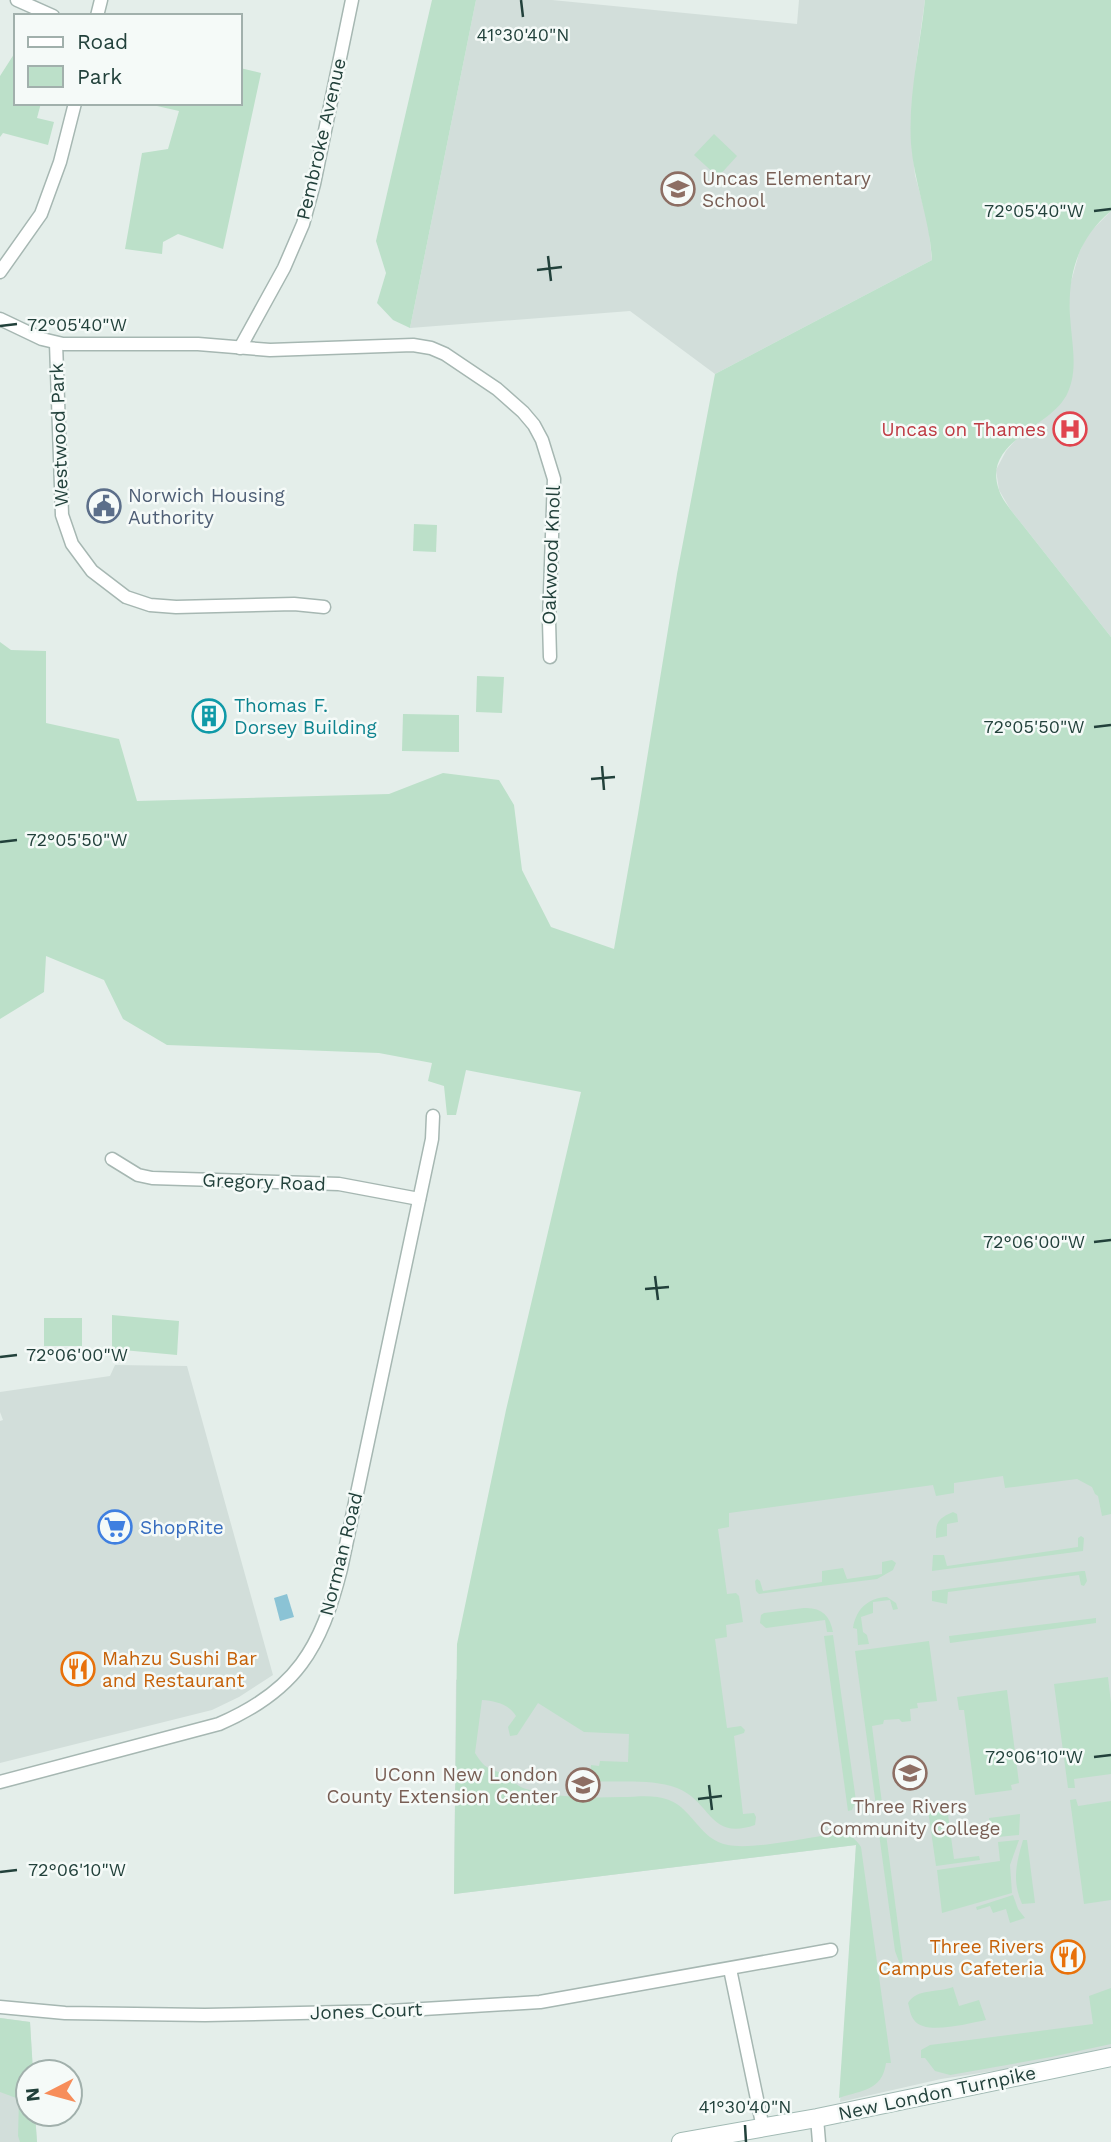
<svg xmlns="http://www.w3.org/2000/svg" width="1111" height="2142" viewBox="0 0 1111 2142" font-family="'Work Sans',sans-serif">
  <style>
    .built { fill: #d2deda }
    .green { fill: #bce0c9 }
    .water { fill: #8bc3d5 }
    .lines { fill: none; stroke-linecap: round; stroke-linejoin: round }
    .minor-casing { stroke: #a6b7b2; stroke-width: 15 }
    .secondary-casing { stroke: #a2bab4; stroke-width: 20 }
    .minor { stroke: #fff; stroke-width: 12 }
    .secondary { stroke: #fff; stroke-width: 18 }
    .ticks { fill: none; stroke: #22413b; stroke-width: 2.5 }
    .labels { text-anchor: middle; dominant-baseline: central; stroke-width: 5; stroke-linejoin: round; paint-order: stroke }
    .street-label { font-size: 19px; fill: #22413b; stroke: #f5faf8 }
    .education-label { font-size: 19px; fill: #785e54; stroke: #f5faf8; text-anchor: start }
    .health-label { font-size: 19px; fill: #be3a42; stroke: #f5faf8; text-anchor: end }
    .service-label { font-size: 19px; fill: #4e5e75; stroke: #f5faf8; text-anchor: start }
    .culture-label { font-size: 19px; fill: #0d838f; stroke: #f5faf8; text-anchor: start }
    .shop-label { font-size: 19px; fill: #366cbe; stroke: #f5faf8; text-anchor: start }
    .food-label { font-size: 19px; fill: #c56008; stroke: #f5faf8; text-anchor: start }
    .ticks-label { font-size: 18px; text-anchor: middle; fill: #22413b; stroke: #f5faf8; stroke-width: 5; stroke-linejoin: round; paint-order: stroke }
  </style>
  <rect width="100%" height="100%" fill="#e4eeea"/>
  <g class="built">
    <polygon points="476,0 552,0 797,24 799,0 925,0 916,64 911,135 915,175 928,223 932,260 715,374 630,311 410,328"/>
    <polygon points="1111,211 1111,637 1010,509 999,490 996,470 1006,451 1020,435 1038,424 1070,314 1068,293 1079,253 1088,234"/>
    <polygon points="115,1365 187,1366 273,1675 239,1697 212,1710 0,1763 0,1421 3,1420 0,1412 0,1392 110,1376"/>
    <polygon points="1111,1469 1111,2047 1019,2067 941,2079 840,2102 856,1845 454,1894 456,1680 713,1529 725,1513 812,1485"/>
    <polygon points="0,2018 30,2022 33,2072 28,2072 28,2114 35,2114 37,2142 0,2142"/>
  </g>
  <g class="green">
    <polygon points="432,0 476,0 410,328 393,320 377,303 386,273 376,241"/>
    <path d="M925 0H1111V211C1074 242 1066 282 1071 328 1073 350 1077 371 1068 392 1053 428 981 440 999 490 1001 497 1006 503 1010 509L1111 637V1514L1102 1516 1098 1496 1095 1494 1092 1487 1077 1479 1005 1488 1003 1476 954 1483V1493L936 1496 933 1485 729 1513V1527L718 1529 727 1594 736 1593 739 1596 743 1622 726 1625 727 1637 715 1639 727 1728 741 1726 745 1730 744 1733 734 1736 743 1814 754 1813 756 1817 755 1825C709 1841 711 1801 677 1788 650 1778 618 1783 590 1781L591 1765 599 1766 600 1761 628 1762 629 1734 584 1732 538 1703 517 1735 510 1736 508 1727 516 1716C509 1704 495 1701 482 1700L475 1753C487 1772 487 1765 504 1775 511 1779 518 1787 526 1789 559 1798 588 1798 622 1797 637 1797 654 1794 669 1800 693 1809 700 1840 728 1845 753 1850 811 1837 839 1833 850 1834 855 1838 861 1847L891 2063H886C882 2091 862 2090 839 2098L856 1845 454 1894 457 1644 506 1410 581 1092 466 1070 456 1115H447L444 1086 428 1081 432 1063 379 1053 167 1045 123 1019 104 980 46 956 44 992 0 1019V642L11 650 46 651V723L119 739 137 801 389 794 443 773 499 780 514 805 522 870 551 927 614 949 638 814 677 574 715 374 932 260C930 220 914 183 911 144 908 96 920 47 925 0Z"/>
    <polygon points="16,51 16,103 41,103 37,118 54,122 48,145 3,133 0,137 0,76"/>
    <polygon points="240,68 261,73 223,249 178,234 163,242 162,254 125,249 142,153 168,149 179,111 157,106 157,103 240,103"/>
    <polygon points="714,134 737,156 718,177 694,155"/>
    <polygon points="414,524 437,525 436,552 413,551"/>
    <polygon points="477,676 504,677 502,713 476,712"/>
    <polygon points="403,714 459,715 459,752 402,751"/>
    <polygon points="112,1315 179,1321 177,1355 112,1349"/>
    <rect x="44" y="1318" width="38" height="28"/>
    <path d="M953 1512 957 1514 958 1522 947 1524V1536L936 1538C936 1524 936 1519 953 1512Z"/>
    <polygon points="1081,1536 1084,1538 1083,1551 932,1571 933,1555 944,1555 947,1566 1078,1547 1078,1538"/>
    <polygon points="892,1560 896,1563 893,1570 877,1579 759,1594 756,1591 755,1581 757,1579 760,1581 763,1591 822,1582 822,1571 843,1568 847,1579 882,1574 882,1562"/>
    <polygon points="1082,1571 1085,1571 1087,1581 1084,1586 1081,1585 1079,1575 948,1592 947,1604 932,1601 932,1591"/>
    <path d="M887 1597 896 1603 898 1609 893 1610 890 1600 873 1602V1613L861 1617 863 1632 867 1635 869 1644 858 1645 857 1629 853 1628C856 1609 868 1598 887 1597Z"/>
    <path d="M804 1608C821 1607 830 1615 833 1632H827L825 1620 766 1628 760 1623 761 1615 764 1613Z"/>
    <polygon points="1096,1618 1096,1623 950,1643 949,1636"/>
    <polygon points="833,1635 856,1801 852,1810 848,1811 824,1636"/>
    <polygon points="929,1641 937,1701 917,1703 918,1708 910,1709 911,1721 902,1722 899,1719 884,1720 883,1724 872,1726 882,1803 894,1804 876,1806 855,1651"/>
    <polygon points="1108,1677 1111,1703 1111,1774 1074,1779 1075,1788 1068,1788 1054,1684"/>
    <polygon points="1007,1690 1019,1783 1011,1785 1012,1790 975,1795 964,1710 959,1710 957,1697"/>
    <polygon points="1076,1799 1078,1806 1111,1801 1111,1900 1084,1904 1070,1800"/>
    <polygon points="947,1807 954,1859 979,1856 980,1860 936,1866 928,1810"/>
    <polygon points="1020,1814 1019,1835 998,1837 997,1834 991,1834 989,1818"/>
    <polygon points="894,1825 898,1830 886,1834 903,1963 914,1963 916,1968 912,1973 901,1967 895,1951 879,1834 882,1828"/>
    <polygon points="1019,1840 1010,1865 1012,1893 942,1913 937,1870 1000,1861 998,1842"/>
    <path d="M1023 1840H1027L1035 1903 1022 1904C1012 1881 1016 1864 1023 1840Z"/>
    <polygon points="1013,1895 1018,1909 1025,1918 1010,1923 1006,1909 993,1913 990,1906 977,1910 976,1907"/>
    <path d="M953 1987 959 2006 979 2000 986 2020C969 2023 925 2036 914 2020 910 2015 910 2009 908 2003 917 1988 938 1993 953 1987Z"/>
    <polygon points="1111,1988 1111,2044 1051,2057 950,2075 935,2071 925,2058 921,2058 921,2050 930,2045 1093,2024 1089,1996"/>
    <polygon points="0,2018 30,2022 33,2072 28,2072 28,2114 35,2114 37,2142 20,2142 18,2136 19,2099 0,2092"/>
  </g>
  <polygon class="water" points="287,1594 294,1617 280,1621 274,1598"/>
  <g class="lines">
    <defs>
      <g id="minor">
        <polyline points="17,0 53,16"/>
        <polyline points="97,16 101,0"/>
        <polyline points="0,272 41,214 60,162 75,103"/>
        <polyline points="0,319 42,339 63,344 198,344 270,350 413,345 431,348 445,354 497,389 523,412 534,425 542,440 554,479 549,621 550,657"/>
        <polyline points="56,343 62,515 72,544 92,571 126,597 150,605 176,607 294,604 324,607"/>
        <polyline points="240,348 284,268 303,224 314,184 352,0"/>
        <polyline points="112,1159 138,1175 152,1178 339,1184 419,1199"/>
        <path d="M0 1782 219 1724C296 1691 321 1648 341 1569L432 1139 433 1116"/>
        <polyline points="730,1969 763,2128"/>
        <polyline points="0,2007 65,2013 205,2015 390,2011 540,2002 831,1950"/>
        <polyline points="817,2118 819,2142"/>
      </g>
      <polyline id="secondary" points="681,2142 817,2118 1111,2057"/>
    </defs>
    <use href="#minor" class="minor-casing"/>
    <use href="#secondary" class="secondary-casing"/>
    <use href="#minor" class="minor"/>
    <use href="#secondary" class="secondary"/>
  </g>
  <path class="ticks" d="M521 0 523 17M1094 211 1111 209M548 256 551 281M537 270 562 267M0 326 17 324M1094 727 1111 725M602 766 604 790M591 779 615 777M0 842 17 840M1094 1242 1111 1240M655 1276 658 1300M645 1289 669 1287M0 1357 17 1355M1094 1757 1111 1755M709 1785 712 1810M698 1799 722 1796M0 1872 17 1870M745 2125 746 2142"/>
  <defs>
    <symbol id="school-ring" viewBox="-11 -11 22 22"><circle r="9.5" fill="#f5faf8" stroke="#8d6e63" stroke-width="1.5"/><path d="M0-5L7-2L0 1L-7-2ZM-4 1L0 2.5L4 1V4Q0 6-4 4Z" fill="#8d6e63"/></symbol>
    <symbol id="hospital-ring" viewBox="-11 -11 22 22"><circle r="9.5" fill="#f5faf8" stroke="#e0444e" stroke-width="1.5"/><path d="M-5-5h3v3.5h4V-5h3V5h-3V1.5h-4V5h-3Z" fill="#e0444e"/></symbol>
    <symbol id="civic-ring" viewBox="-11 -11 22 22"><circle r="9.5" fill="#f5faf8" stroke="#5c6f8a" stroke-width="1.5"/><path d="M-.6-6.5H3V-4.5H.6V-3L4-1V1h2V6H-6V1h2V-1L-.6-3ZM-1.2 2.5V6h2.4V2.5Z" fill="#5c6f8a"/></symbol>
    <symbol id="building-ring" viewBox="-11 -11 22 22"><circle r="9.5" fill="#f5faf8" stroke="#0f9aa8" stroke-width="1.5"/><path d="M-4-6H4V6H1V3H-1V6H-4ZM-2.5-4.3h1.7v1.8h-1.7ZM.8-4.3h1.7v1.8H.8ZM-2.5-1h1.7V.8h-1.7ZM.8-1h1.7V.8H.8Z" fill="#0f9aa8"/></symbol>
    <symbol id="supermarket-ring" viewBox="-11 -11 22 22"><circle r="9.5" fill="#f5faf8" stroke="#3f7fe0" stroke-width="1.5"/><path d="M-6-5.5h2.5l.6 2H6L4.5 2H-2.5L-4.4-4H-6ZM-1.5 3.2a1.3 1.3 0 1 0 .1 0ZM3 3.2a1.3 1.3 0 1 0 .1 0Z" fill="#3f7fe0"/></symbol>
    <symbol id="restaurant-ring" viewBox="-11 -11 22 22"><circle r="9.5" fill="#f5faf8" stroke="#e8710a" stroke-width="1.5"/><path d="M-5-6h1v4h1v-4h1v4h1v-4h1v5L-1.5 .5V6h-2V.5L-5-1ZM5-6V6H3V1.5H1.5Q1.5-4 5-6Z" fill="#e8710a"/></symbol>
    <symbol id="university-ring" viewBox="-11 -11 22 22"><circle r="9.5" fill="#f5faf8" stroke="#8d6e63" stroke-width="1.5"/><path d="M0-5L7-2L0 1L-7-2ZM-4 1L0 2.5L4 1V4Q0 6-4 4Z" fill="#8d6e63"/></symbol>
  </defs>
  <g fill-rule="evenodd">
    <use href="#school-ring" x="659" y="170" width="38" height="38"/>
    <use href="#hospital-ring" x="1051" y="410" width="38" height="38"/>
    <use href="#civic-ring" x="85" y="487" width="38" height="38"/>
    <use href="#building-ring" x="190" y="697" width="38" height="38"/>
    <use href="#supermarket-ring" x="96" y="1508" width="38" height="38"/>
    <use href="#restaurant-ring" x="59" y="1650" width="38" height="38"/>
    <use href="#university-ring" x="891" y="1754" width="38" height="38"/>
    <use href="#university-ring" x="564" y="1766" width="38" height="38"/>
    <use href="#restaurant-ring" x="1049" y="1938" width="38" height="38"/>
  </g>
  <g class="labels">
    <g class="street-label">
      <text transform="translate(321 139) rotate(-77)">Pembroke Avenue</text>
      <text transform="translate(59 435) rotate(-92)">Westwood Park</text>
      <text transform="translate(551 555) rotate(-88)">Oakwood Knoll</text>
      <text transform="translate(264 1182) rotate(2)">Gregory Road</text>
      <text transform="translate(341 1554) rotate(-76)">Norman Road</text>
      <text transform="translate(366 2011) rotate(-2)">Jones Court</text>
      <text transform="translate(937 2093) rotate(-12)">New London Turnpike</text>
    </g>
    <g class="education-label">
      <text x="702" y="178">Uncas Elementary<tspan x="702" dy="22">School</tspan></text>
      <text x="558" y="1774" text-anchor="end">UConn New London<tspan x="558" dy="22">County Extension Center</tspan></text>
      <text x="910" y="1806" text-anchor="middle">Three Rivers<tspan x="910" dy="22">Community College</tspan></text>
    </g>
    <g class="health-label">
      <text x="1046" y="429">Uncas on Thames</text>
    </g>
    <g class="service-label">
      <text x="128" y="495">Norwich Housing<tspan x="128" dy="22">Authority</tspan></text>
    </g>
    <g class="culture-label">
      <text x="234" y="705">Thomas F.<tspan x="234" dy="22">Dorsey Building</tspan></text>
    </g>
    <g class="shop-label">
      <text x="140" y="1527">ShopRite</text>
    </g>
    <g class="food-label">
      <text x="102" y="1658">Mahzu Sushi Bar<tspan x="102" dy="22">and Restaurant</tspan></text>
      <text x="1044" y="1946" text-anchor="end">Three Rivers<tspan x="1044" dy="22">Campus Cafeteria</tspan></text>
    </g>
  </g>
  <g class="ticks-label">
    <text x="523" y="41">41°30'40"N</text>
    <text x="1034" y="217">72°05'40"W</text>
    <text x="77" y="331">72°05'40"W</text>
    <text x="1034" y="733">72°05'50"W</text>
    <text x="77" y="846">72°05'50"W</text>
    <text x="1034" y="1248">72°06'00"W</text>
    <text x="77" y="1361">72°06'00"W</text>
    <text x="1034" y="1763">72°06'10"W</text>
    <text x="77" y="1876">72°06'10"W</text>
    <text x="745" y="2113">41°30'40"N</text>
  </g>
  <rect x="14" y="14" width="228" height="91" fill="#f5faf8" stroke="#a1b0ac" stroke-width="2"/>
  <rect x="28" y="37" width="35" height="10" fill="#ffffff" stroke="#a1b0ac" stroke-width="2"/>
  <text x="77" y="49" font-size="21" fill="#22413b">Road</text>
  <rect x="28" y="66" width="35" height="21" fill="#bce0c9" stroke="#a1b0ac" stroke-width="2"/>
  <text x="77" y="84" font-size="21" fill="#22413b">Park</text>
  <g transform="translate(49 2093) rotate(264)"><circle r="33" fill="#f5faf8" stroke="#a1b0ac" stroke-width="2"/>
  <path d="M0-5L12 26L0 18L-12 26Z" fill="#f78d5a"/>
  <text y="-10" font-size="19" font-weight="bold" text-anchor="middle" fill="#22413b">N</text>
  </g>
</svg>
